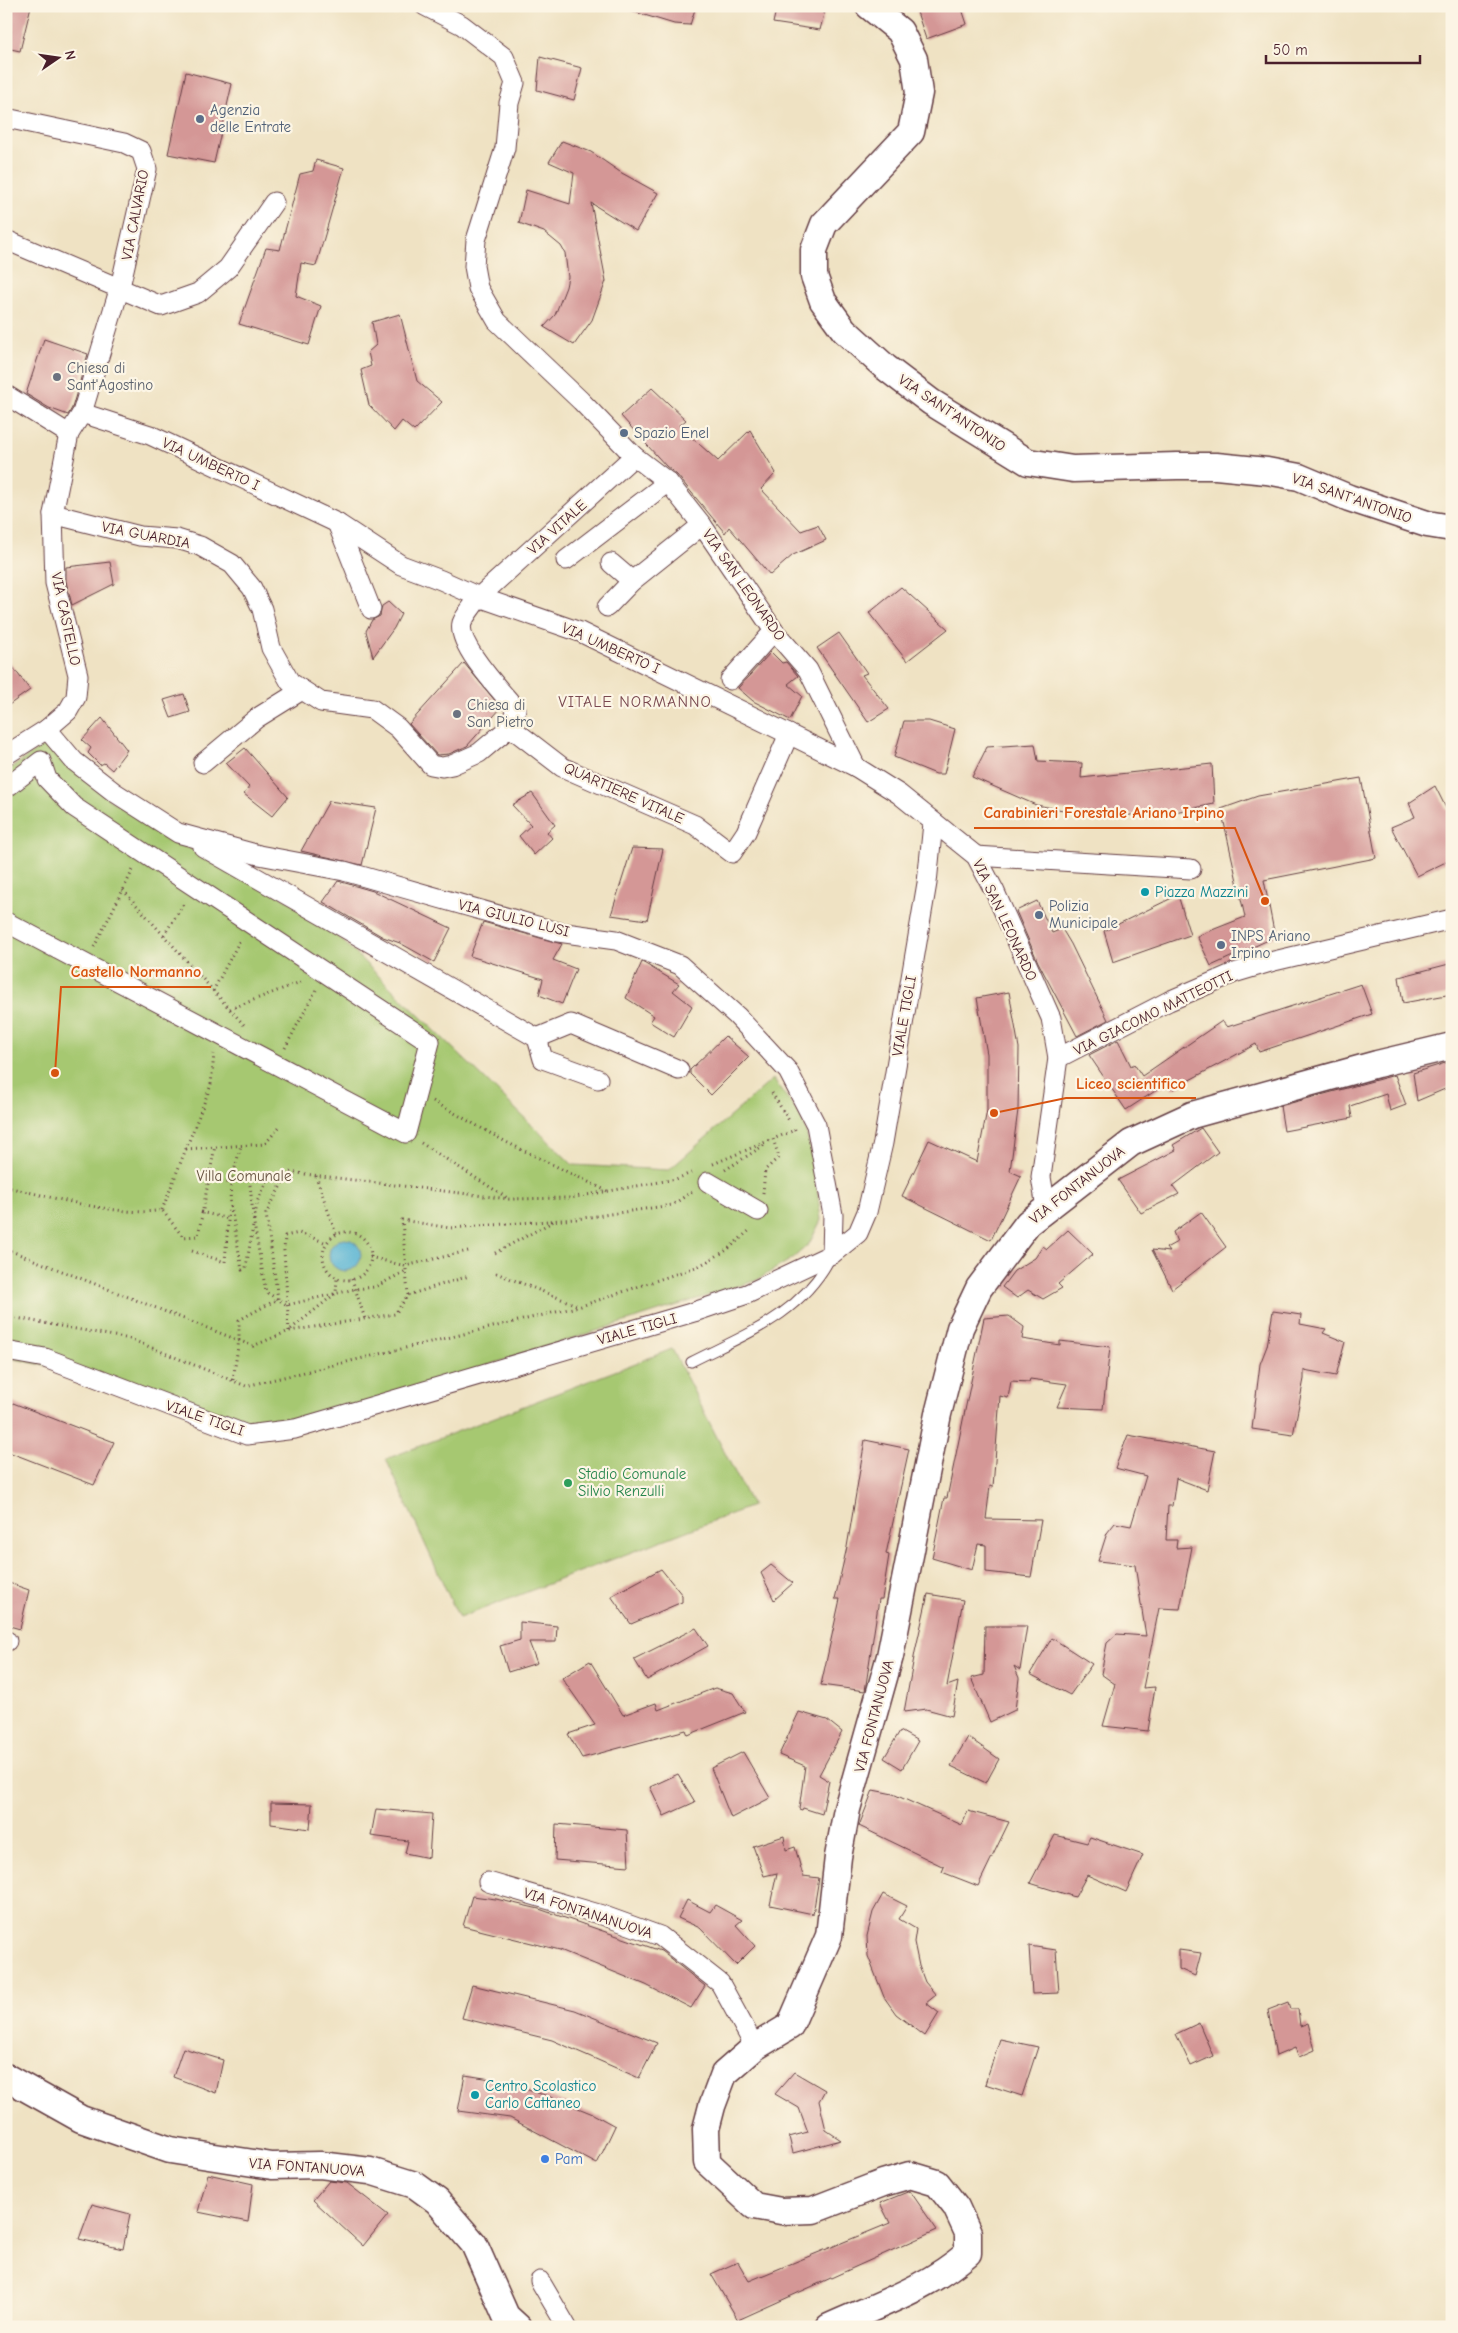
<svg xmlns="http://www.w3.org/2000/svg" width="1458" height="2333" viewBox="0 0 1458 2333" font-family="'Comic Neue',sans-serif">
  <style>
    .green { fill: #a6c871; stroke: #78744e }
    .water { fill: #55b3d3; stroke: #50697f }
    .building { fill: #d49796 }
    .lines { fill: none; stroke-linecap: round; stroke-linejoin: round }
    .lane-casing { stroke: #633c42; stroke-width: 11 }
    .street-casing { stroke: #633c42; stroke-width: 21 }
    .secondary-casing { stroke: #633c42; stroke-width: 29 }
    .path { stroke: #633c42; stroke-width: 3; stroke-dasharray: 1 4; stroke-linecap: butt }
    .lane { stroke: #fff; stroke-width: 9 }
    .street { stroke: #fff; stroke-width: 19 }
    .secondary { stroke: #fff; stroke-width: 26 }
    .service-dot { fill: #5c6f8a; stroke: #fcf5e5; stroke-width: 2 }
    .worship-dot { fill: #6b7280; stroke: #fcf5e5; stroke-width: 2 }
    .culture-dot { fill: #0f9aa8; stroke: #fcf5e5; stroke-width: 2 }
    .leisure-dot { fill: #2e9e5b; stroke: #fcf5e5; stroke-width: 2 }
    .shop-dot { fill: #3f7fe0; stroke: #fcf5e5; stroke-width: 2 }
    .labels { text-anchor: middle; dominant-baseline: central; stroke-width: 4.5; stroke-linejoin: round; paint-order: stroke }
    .service-label { font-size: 15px; fill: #4e5e75; stroke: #fcf5e5; text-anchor: start }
    .street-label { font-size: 15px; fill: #4a1f2b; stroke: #fcf5e5 }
    .worship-label { font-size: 15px; fill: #5b616d; stroke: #fcf5e5; text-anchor: start }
    .culture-label { font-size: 15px; fill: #0d838f; stroke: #fcf5e5; text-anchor: start }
    .park-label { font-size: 15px; fill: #665240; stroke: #fcf5e5 }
    .leisure-label { font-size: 15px; fill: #27864d; stroke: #fcf5e5; text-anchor: start }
    .shop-label { font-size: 15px; fill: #366cbe; stroke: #fcf5e5; text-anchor: start }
    .neighbourhood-label { font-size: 16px; letter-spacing: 1px; fill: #7a4950; stroke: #fcf5e5 }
    .leader { fill: none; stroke: #d8530f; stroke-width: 2 }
    .callout-dot { fill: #d8530f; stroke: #fcf5e5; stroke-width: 2 }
    .callout-label { font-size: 16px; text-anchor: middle; font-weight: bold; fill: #d8530f; stroke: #fcf5e5; stroke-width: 4.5; stroke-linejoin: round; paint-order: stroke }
  </style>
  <rect width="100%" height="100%" fill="#fcf5e5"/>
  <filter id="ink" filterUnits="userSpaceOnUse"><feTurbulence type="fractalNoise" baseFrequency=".02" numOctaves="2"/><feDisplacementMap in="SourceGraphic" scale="10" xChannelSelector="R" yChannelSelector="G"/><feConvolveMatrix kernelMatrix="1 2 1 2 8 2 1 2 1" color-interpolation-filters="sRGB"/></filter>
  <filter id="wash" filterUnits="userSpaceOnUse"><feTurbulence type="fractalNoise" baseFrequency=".0096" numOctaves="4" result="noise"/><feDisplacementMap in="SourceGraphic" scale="20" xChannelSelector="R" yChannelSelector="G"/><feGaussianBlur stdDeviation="1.12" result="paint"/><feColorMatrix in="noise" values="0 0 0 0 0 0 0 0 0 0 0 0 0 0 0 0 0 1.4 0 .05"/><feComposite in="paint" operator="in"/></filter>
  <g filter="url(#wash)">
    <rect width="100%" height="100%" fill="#efe2c3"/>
    <g class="green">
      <polygon points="44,745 110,800 318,917 573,1165 669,1170 773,1079 802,1118 813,1157 821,1220 809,1244 793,1258 757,1280 265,1436 124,1383 6,1357 6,772"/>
      <polygon points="672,1349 752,1506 459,1618 386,1459"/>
    </g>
    <circle class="water" cx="345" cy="1255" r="16"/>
    <g id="blocks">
      <g class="building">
        <polygon points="6,6 31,6 20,51 6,48"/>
        <polygon points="629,6 696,6 690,25 674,24 628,10"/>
        <polygon points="777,6 826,6 820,30 773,23"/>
        <polygon points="915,6 961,6 967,24 926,39"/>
        <polygon points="540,57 582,68 574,100 537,90"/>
        <polygon points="186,72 232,84 214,163 168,154"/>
        <polygon points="562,141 591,152 620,172 658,193 636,231 591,203 606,281 592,320 574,345 544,327 555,315 566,287 568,277 565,253 561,246 544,232 519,223 526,190 570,204 574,173 549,162"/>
        <polygon points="316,160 344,168 316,266 301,263 296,296 321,306 309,345 239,324 266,248 280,250 300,174 313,171"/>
        <polygon points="400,314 417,381 442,402 414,431 402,421 394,431 369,405 361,370 371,366 368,352 376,345 372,322"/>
        <polygon points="44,339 88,354 72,408 68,415 49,408 26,394"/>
        <polygon points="652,388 686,420 679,426 718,461 750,430 776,473 761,489 801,531 818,525 826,540 793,555 770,575 729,527 725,533 677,475 666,466 621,416"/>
        <polygon points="110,562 114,584 72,605 66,581 66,567"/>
        <polygon points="901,587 948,629 907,661 869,613"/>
        <polygon points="388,602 401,614 394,628 373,657 366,631 372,620 380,616 382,606"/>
        <polygon points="839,633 867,673 862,675 889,709 868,722 817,648"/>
        <polygon points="771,652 782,663 786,662 798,676 788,684 802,696 790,720 753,701 738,688"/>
        <polygon points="6,658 30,690 6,707"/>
        <polygon points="464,663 501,708 467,746 449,754 437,755 409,724"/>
        <polygon points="184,694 190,712 171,718 164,700"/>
        <polygon points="102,718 127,750 112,770 104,763 100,765 88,753 91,748 82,740"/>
        <polygon points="904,721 929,721 955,729 944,774 936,774 894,757"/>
        <polygon points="1035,744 1038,761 1082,763 1081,778 1212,764 1214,804 1165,814 1096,816 1036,805 972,777 987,747"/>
        <polygon points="245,748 288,797 272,816 244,794 249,787 226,763"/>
        <polygon points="1361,778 1376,858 1264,880 1275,937 1211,966 1197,936 1245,917 1221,809 1258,796"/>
        <polygon points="1435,786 1447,810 1452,808 1452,859 1417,876 1391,827 1415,817 1409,803"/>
        <polygon points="532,793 555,825 547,832 552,838 534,855 519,836 531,825 512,805"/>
        <polygon points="329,801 376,808 362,865 301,851"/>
        <polygon points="632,848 663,849 647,920 611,915"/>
        <polygon points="338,881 373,891 451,928 434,962 400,943 383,937 323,902"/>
        <polygon points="1178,895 1190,935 1113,962 1104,931"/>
        <polygon points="1037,901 1052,933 1062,929 1071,944 1108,1020 1077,1036 1038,962 1016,911"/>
        <polygon points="483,922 562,944 553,960 576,969 562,1004 539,995 543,979 470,956"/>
        <polygon points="642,962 679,984 673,991 692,1006 674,1037 650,1022 654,1016 626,998"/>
        <polygon points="1449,964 1452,994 1403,1003 1399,977"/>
        <polygon points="1361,984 1372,1014 1259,1052 1256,1044 1173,1089 1169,1082 1126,1110 1089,1055 1118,1040 1131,1066 1134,1064 1142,1076 1222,1021 1227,1027"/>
        <polygon points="1009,992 1019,1048 1018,1110 1010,1171 1021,1176 991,1240 902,1196 929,1140 977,1162 987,1110 987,1054 977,998"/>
        <polygon points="725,1036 749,1057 711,1095 690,1074 690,1070"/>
        <polygon points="1452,1061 1452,1086 1417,1101 1413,1073"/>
        <polygon points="1395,1075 1406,1105 1390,1111 1386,1094 1350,1106 1352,1118 1284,1131 1280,1106"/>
        <polygon points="1201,1128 1218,1152 1173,1186 1179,1194 1141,1213 1118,1180 1176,1150 1173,1145"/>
        <polygon points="1201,1212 1226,1247 1172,1289 1152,1250 1169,1252 1166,1248 1177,1242 1173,1232"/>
        <polygon points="1068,1230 1093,1254 1058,1284 1062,1288 1043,1299 1028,1290 1017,1298 1002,1287 1014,1271 1035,1258 1043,1246 1047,1249"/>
        <polygon points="1273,1311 1301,1315 1300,1324 1326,1329 1323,1333 1345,1342 1336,1376 1304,1370 1304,1379 1293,1435 1252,1429 1260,1364 1267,1346"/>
        <polygon points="1009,1316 1024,1327 1022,1339 1060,1345 1060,1341 1110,1347 1103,1409 1057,1407 1067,1384 1030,1379 1029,1382 1011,1381 1008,1398 1000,1396 993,1487 990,1486 986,1519 1041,1520 1031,1577 986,1572 986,1545 978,1544 972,1570 932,1558 944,1498 947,1498 984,1318"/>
        <polygon points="13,1403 114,1442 94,1485 6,1451 6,1418"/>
        <polygon points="1128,1435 1215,1451 1207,1490 1176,1478 1172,1506 1168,1506 1166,1540 1177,1540 1176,1548 1192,1547 1180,1609 1159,1608 1143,1688 1155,1687 1148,1731 1103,1726 1115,1684 1101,1674 1107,1643 1117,1634 1146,1636 1135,1565 1098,1561 1107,1533 1115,1523 1131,1526 1146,1476 1115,1468"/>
        <polygon points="865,1440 909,1449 886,1554 889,1555 882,1599 879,1599 865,1691 821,1685 840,1599 835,1599 847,1547"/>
        <polygon points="771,1565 793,1583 774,1600 761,1573"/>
        <polygon points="661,1569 682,1595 682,1602 631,1624 611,1596"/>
        <polygon points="6,1582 29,1590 20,1629 6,1625"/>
        <polygon points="928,1594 963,1600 947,1686 958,1682 952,1716 926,1709 904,1712 915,1652"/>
        <polygon points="520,1622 557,1626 556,1642 529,1642 537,1663 508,1672 500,1646 520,1640"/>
        <polygon points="985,1626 1027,1626 1020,1670 1014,1666 1019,1678 1015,1710 990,1722 971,1678 984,1675"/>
        <polygon points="696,1628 708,1646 647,1680 634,1659"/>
        <polygon points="1052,1638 1092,1664 1070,1695 1030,1674"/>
        <polygon points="590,1661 623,1715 656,1703 658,1710 715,1688 733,1693 745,1712 688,1735 686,1730 582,1758 568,1734 595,1725 562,1678"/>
        <polygon points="799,1712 827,1720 842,1732 819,1775 829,1781 822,1814 803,1808 802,1810 799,1809 805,1766 779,1755"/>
        <polygon points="900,1731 918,1741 902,1769 884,1758"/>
        <polygon points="968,1737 999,1759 986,1783 951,1766"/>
        <polygon points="743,1752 770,1798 731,1818 711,1768"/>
        <polygon points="678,1774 695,1802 664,1816 650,1787"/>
        <polygon points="873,1790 893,1794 962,1825 968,1811 1009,1822 978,1886 942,1872 944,1867 859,1826"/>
        <polygon points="271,1803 312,1804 310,1829 271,1824"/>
        <polygon points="376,1809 432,1814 429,1858 405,1853 408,1841 371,1836"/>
        <polygon points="556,1824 627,1830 629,1866 555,1860"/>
        <polygon points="1055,1835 1087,1843 1090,1837 1143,1855 1126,1892 1087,1875 1075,1897 1030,1883"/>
        <polygon points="784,1836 786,1850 795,1847 803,1876 819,1878 813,1914 770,1905 777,1873 764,1876 753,1846"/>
        <polygon points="883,1894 907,1906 899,1919 916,1929 914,1942 919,1966 925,1982 936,1995 926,2003 939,2013 925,2036 896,2014 884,1997 868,1956 867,1936 873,1912"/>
        <polygon points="472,1896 496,1899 539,1909 661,1951 705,1986 691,2008 646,1985 560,1950 463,1926"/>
        <polygon points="687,1900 710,1912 715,1905 742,1920 736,1925 755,1946 736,1965 700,1928 678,1918"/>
        <polygon points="1029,1946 1056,1950 1059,1993 1032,1994"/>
        <polygon points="1179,1950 1201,1953 1195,1976 1179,1969"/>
        <polygon points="472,1985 575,2010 657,2043 639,2078 552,2040 462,2018"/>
        <polygon points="1289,2002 1291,2009 1298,2009 1300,2026 1308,2023 1315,2050 1299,2057 1295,2048 1276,2056 1268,2010"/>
        <polygon points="1199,2023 1213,2056 1191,2066 1176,2034"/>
        <polygon points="1000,2039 1038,2047 1022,2096 985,2084"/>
        <polygon points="183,2048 223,2060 216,2093 173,2077"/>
        <polygon points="794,2072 825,2090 819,2101 826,2130 841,2140 793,2153 789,2137 808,2132 799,2108 775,2094"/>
        <polygon points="465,2075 491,2079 551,2097 593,2114 615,2126 597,2164 510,2118 458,2111"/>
        <polygon points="208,2174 253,2184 248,2222 198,2212"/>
        <polygon points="329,2181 347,2183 388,2215 363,2246 313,2200"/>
        <polygon points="910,2191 937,2230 738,2320 711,2274 738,2262 749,2281 890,2223 880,2203"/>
        <polygon points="92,2204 130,2214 123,2249 79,2239"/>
      </g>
    </g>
  </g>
  <g filter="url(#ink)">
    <use href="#blocks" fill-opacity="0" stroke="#633c42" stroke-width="1"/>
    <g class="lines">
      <defs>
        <path id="lane" d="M691 1362C746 1334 801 1315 831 1257"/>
        <g id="street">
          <polyline points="425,6 462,25 504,57 515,83 509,103 505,148 476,240 474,266 478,288 497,321 581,401 634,456 668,482 702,525 774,631 808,670 856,767 899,794 976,856 995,892 1051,1018 1058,1058 1041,1177 1046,1208"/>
          <polyline points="6,118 124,143 141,151 147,169 120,287 82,413 69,434 53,514 55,583 78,675 76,697 68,711 47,729 6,755"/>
          <polyline points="6,240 161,306 198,293 228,268 274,202"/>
          <polyline points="6,395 69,434"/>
          <polyline points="82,413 150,435 337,523 401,565 441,580 479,597 580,632 856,767"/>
          <path d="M634 456 479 597C474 605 465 615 462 623 456 645 503 693 516 709L510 727 562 767 695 825 732 853 746 832 789 734"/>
          <polyline points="53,514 140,536 177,539 200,546 232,564 252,588 262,609 271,648 290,682 321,702 372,709 398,728 431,765 442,767 452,765 479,753 510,727"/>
          <polyline points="337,523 371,609"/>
          <polyline points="566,560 668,482"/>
          <polyline points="611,563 632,581"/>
          <polyline points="607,607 632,581 702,525"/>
          <polyline points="730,680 774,631"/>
          <polyline points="47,729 74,761 114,792 178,833 259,855 344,871 558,932 616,940 680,965 737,1016 788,1071 816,1125 833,1215 832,1254"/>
          <polyline points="203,763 257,718 302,690"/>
          <polyline points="6,788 41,761 47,779 74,807 430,1042 406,1133 6,922"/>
          <polyline points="203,847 537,1038 543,1059 598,1079"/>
          <polyline points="976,856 1191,869"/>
          <polyline points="537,1038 571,1024 679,1070"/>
          <polyline points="1058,1058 1169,1001 1234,973 1274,961 1452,919"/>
          <polyline points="708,1182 758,1211"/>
          <polyline points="6,1351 45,1358 247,1435 295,1429 694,1312 747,1294 832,1254 858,1233 867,1212 883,1143 927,883 933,823"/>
          <polyline points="6,1641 7,1641"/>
          <polyline points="488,1882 602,1915 660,1936 720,1983 755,2047"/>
          <polyline points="540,2281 567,2327"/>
        </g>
        <g id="secondary">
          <polyline points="869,6 900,31 914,59 919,93 911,132 824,224 814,250 814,276 823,301 844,330 885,367 931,402 1028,462 1073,469 1177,466 1216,466 1267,471 1299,477 1349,498 1427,524 1452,528"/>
          <polyline points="6,2077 81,2119 170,2150 272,2166 320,2165 370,2171 415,2185 437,2201 474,2244 506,2316 518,2327"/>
          <path d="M829 2327C875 2306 929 2288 968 2253V2233L956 2207 937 2183 910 2175 883 2183 813 2210 781 2211 754 2206 707 2162 706 2129 712 2106 724 2074 755 2047 790 2026 829 1936 838 1857 847 1809 890 1656 938 1414 960 1328 979 1288 1028 1223 1131 1143 1192 1115 1377 1064 1452 1046"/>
        </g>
      </defs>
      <use href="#lane" class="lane-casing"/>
      <use href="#street" class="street-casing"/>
      <use href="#secondary" class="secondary-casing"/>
      <g class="path">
        <polyline points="6,51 10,31"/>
        <polyline points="123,890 244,1025"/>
        <polyline points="164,935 185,902"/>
        <polyline points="94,947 134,868"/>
        <polyline points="213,991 241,938"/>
        <polyline points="230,1009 303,981"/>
        <polyline points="285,1048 316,990"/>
        <polyline points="772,1093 790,1122"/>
        <polyline points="433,1101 506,1142 607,1191"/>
        <polyline points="421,1143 509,1199"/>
        <polyline points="186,1149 265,1144 280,1126"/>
        <polyline points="713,1164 773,1139"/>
        <polyline points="725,1170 766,1144"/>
        <polyline points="316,1176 336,1234"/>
        <polyline points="207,1179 231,1183 241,1145"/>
        <polyline points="250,1185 254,1224 266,1292 287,1305 355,1289 375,1287 406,1271"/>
        <path d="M6 1187C49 1196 122 1218 162 1210L183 1237 198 1236 215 1146"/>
        <polyline points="763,1193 765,1170 779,1157 773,1139 795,1130 794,1127"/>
        <polyline points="230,1201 242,1270 246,1268 253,1226"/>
        <polyline points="230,1202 231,1183"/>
        <polyline points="162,1210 211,1085 214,1054"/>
        <polyline points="201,1212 229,1219"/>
        <polyline points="254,1220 258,1200 268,1180 288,1172"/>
        <circle cx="347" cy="1256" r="24"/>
        <polyline points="6,1249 253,1346 289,1331 395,1314 408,1295 469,1276"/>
        <polyline points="192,1251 225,1262 229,1208"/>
        <polyline points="495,1253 554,1221"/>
        <polyline points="370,1257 405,1266 472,1250"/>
        <polyline points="496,1273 579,1306"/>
        <polyline points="352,1279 365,1319"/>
        <polyline points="408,1295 402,1220 450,1228 576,1219 672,1205 693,1191"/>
        <polyline points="6,1316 130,1339 246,1386 581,1306 699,1266 727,1250 751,1229"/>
        <polyline points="291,1329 336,1293 337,1277"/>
        <polyline points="289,1331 284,1251 285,1236 299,1233 327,1243"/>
        <polyline points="233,1380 239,1340 239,1320 278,1299 266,1214 288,1172 509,1199 570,1198 676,1179 691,1173"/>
      </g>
      <use href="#lane" class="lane"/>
      <use href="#street" class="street"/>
      <use href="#secondary" class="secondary"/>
    </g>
  </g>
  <g class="service-dot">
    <circle cx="200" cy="119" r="5"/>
    <circle cx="624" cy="433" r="5"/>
    <circle cx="1039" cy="915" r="5"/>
    <circle cx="1221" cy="945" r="5"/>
  </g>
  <g class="worship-dot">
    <circle cx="57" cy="377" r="5"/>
    <circle cx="457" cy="714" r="5"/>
  </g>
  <g class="culture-dot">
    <circle cx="1145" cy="892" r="5"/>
    <circle cx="475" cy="2095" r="5"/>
  </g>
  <circle class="leisure-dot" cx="568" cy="1483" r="5"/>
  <circle class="shop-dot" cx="545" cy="2159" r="5"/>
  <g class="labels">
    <g class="service-label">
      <text x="210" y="110">Agenzia<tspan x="210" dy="17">delle Entrate</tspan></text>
      <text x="634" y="433">Spazio Enel</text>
      <text x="1049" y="906">Polizia<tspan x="1049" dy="17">Municipale</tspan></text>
      <text x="1231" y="936">INPS Ariano<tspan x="1231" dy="17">Irpino</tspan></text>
    </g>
    <g class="street-label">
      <text transform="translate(135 215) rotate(-79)">VIA CALVARIO</text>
      <text transform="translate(952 413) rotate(34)">VIA SANT'ANTONIO</text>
      <text transform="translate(211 464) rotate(25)">VIA UMBERTO I</text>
      <text transform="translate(1352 498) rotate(19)">VIA SANT'ANTONIO</text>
      <text transform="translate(557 527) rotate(-42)">VIA VITALE</text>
      <text transform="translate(146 535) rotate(11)">VIA GUARDIA</text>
      <text transform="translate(744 585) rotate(55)">VIA SAN LEONARDO</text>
      <text transform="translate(66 619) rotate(78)">VIA CASTELLO</text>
      <text transform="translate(611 648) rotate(24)">VIA UMBERTO I</text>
      <text transform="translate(624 793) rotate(24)">QUARTIERE VITALE</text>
      <text transform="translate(514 918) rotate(14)">VIA GIULIO LUSI</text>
      <text transform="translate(1005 920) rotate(65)">VIA SAN LEONARDO</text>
      <text transform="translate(1153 1013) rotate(-26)">VIA GIACOMO MATTEOTTI</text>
      <text transform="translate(904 1016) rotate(-80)">VIALE TIGLI</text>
      <text transform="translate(1077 1185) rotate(-38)">VIA FONTANUOVA</text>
      <text transform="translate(637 1329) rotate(-16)">VIALE TIGLI</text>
      <text transform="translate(205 1418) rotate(19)">VIALE TIGLI</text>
      <text transform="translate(874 1716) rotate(-75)">VIA FONTANUOVA</text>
      <text transform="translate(588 1913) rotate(18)">VIA FONTANANUOVA</text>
      <text transform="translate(307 2167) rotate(4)">VIA FONTANUOVA</text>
    </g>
    <g class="worship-label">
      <text x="67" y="368">Chiesa di<tspan x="67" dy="17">Sant'Agostino</tspan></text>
      <text x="467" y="705">Chiesa di<tspan x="467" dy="17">San Pietro</tspan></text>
    </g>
    <g class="culture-label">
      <text x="1155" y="892">Piazza Mazzini</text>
      <text x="485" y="2086">Centro Scolastico<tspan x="485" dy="17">Carlo Cattaneo</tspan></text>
    </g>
    <g class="park-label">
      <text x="244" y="1176">Villa Comunale</text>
    </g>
    <g class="leisure-label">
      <text x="578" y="1474">Stadio Comunale<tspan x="578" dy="17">Silvio Renzulli</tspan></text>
    </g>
    <g class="shop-label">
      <text x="555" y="2159">Pam</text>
    </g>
    <g class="neighbourhood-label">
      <text x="635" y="702">VITALE NORMANNO</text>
    </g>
  </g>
  <path class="leader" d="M1265 901L1235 828H974M55 1073L61 987H211M994 1113L1066 1098H1196"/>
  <g class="callout-dot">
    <circle cx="1265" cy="901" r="5"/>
    <circle cx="55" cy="1073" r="5"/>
    <circle cx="994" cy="1113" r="5"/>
  </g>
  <g class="callout-label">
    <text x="1104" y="818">Carabinieri Forestale Ariano Irpino</text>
    <text x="136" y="977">Castello Normanno</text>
    <text x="1131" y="1089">Liceo scientifico</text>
  </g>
  <rect width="1458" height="2333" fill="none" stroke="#fcf5e5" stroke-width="25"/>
  <g transform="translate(58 58) rotate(77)" stroke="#fcf5e5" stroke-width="4" paint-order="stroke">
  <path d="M0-4L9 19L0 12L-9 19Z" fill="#4a1f2b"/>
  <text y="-8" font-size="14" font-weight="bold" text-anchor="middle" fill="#4a1f2b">N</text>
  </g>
  <path d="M1266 55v8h154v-8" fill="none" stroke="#4a1f2b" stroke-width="2.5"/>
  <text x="1273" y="55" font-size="15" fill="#4a1f2b" stroke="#fcf5e5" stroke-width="4" paint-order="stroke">50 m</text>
</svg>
